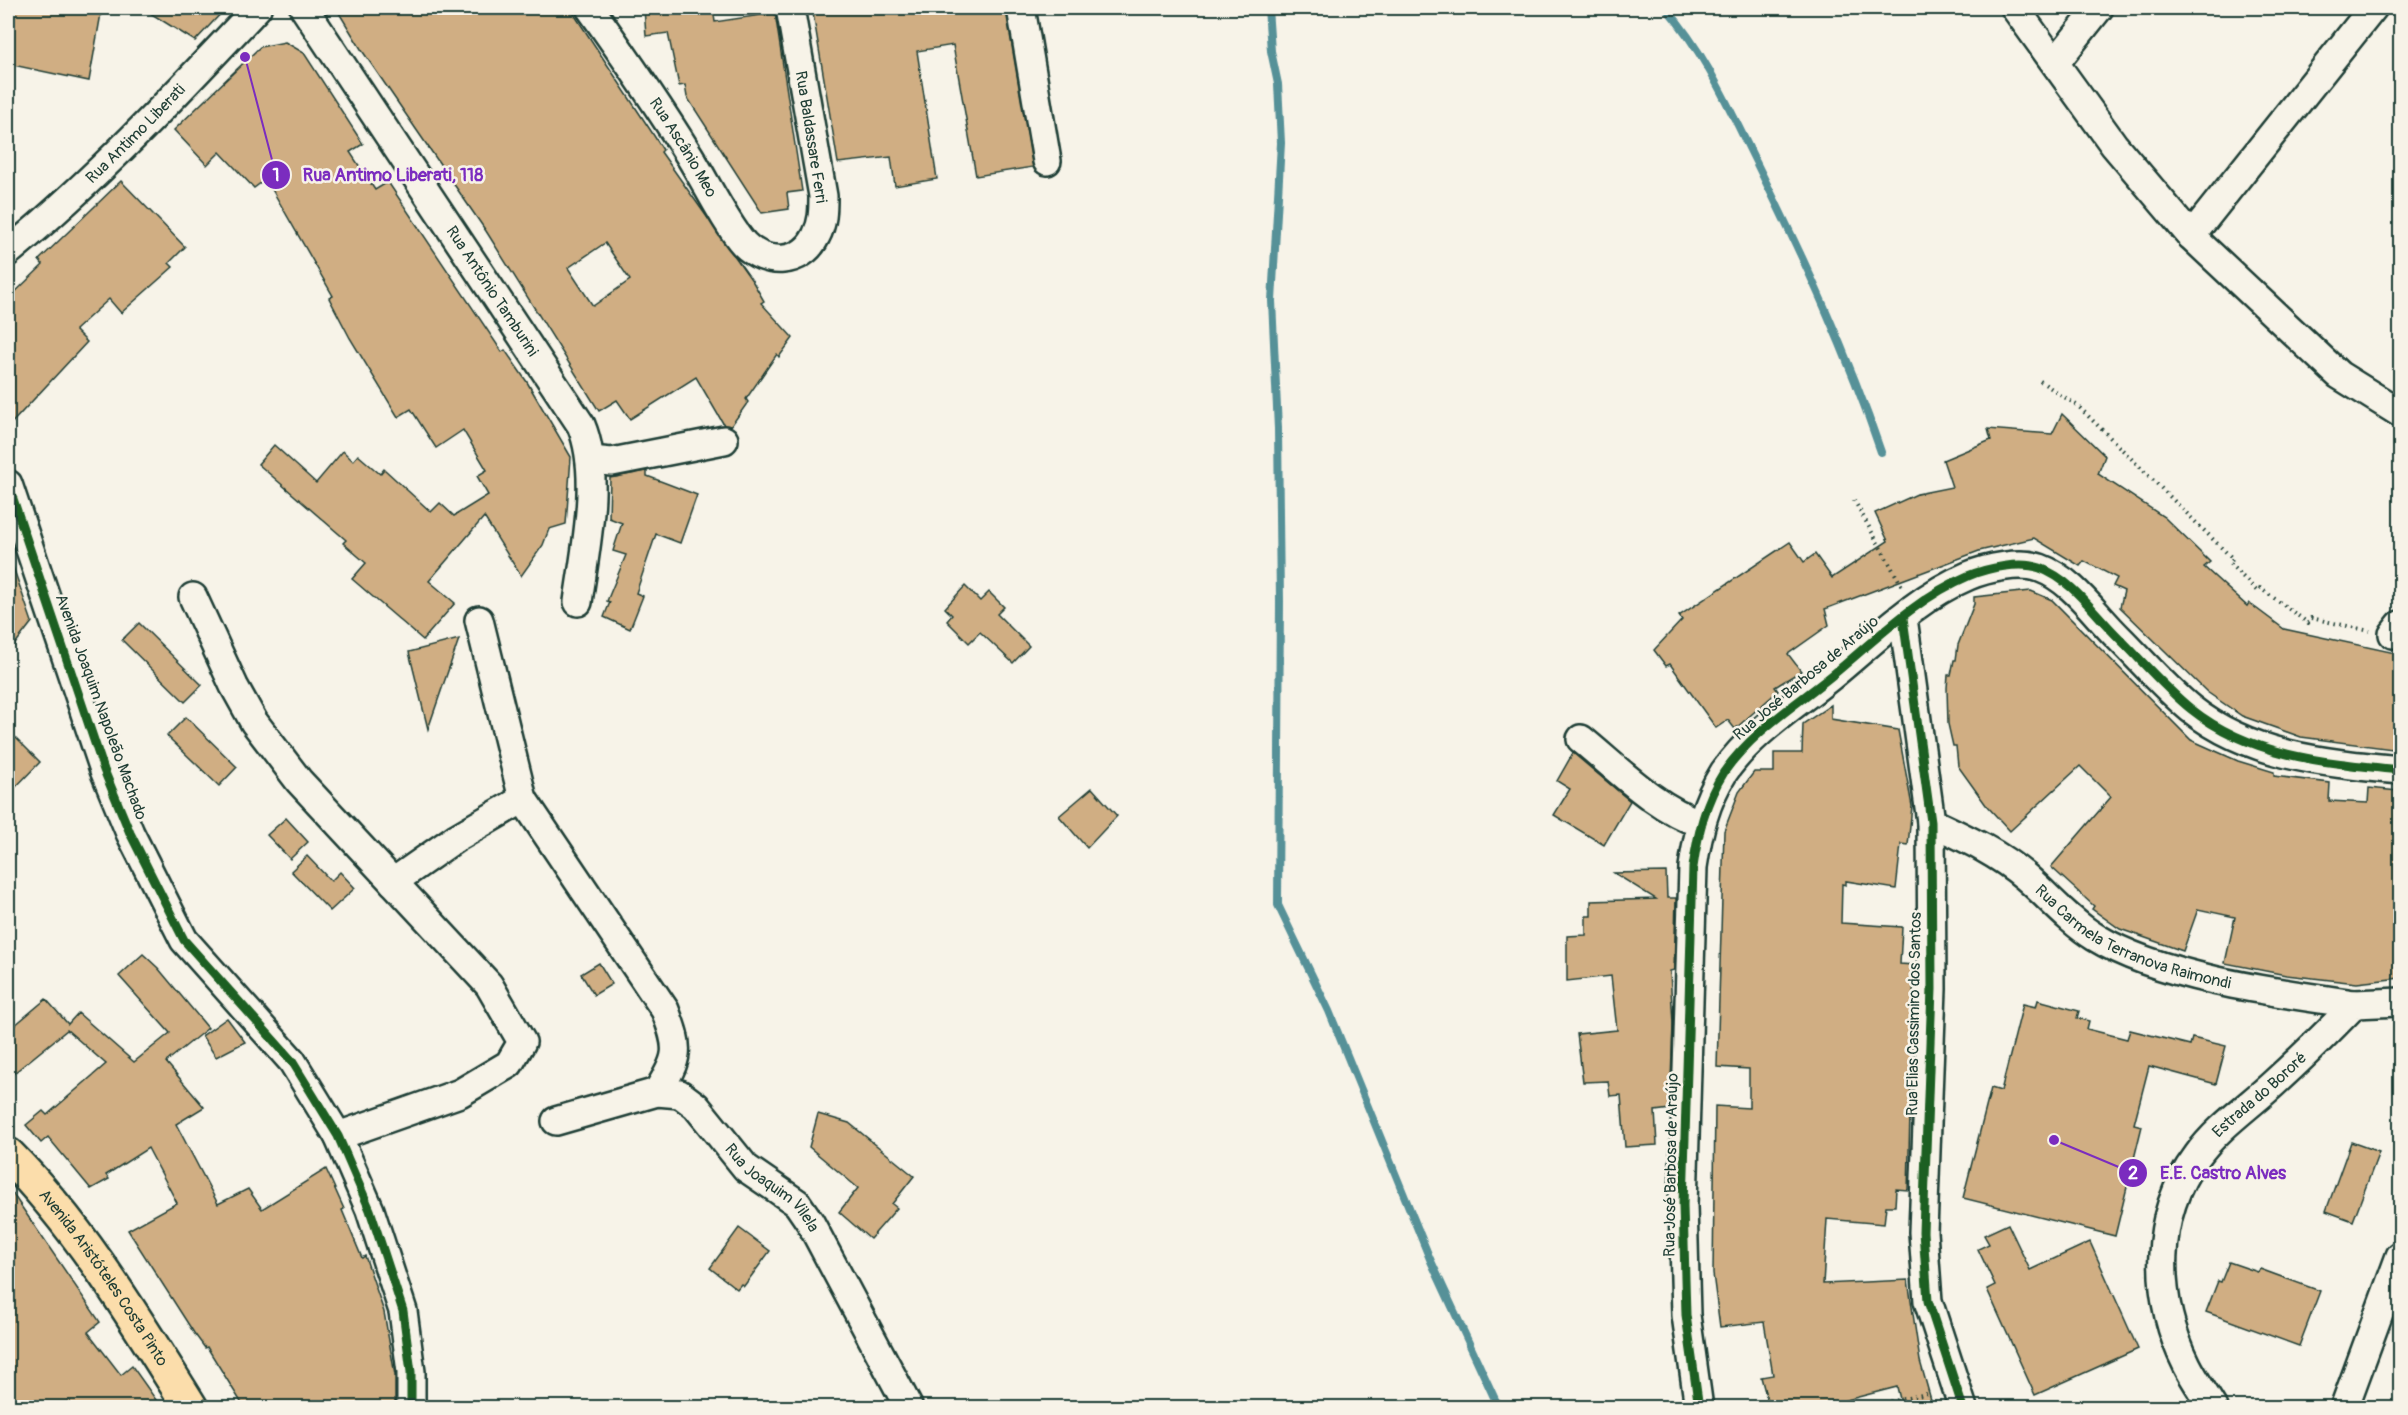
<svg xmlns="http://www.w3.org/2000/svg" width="2408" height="1415" viewBox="0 0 2408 1415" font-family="Pangolin,sans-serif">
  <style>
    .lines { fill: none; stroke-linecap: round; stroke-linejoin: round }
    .stream { stroke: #579198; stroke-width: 8 }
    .building { fill: #d0ae83; stroke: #1f3d34; stroke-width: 1.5; fill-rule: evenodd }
    .minor-casing { stroke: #1f3d34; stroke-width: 32 }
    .major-casing { stroke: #1f3d34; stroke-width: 38 }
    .path { stroke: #1f3d34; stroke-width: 4; stroke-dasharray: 1.5 4.5; stroke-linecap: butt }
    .minor { stroke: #f7f3e8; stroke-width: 27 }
    .major { stroke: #fbddab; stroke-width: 33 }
    .cycleway-casing { stroke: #f7f3e8; stroke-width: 13 }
    .cycleway { stroke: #1b5e20; stroke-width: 9 }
    .labels { text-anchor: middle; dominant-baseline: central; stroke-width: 5; stroke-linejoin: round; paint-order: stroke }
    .street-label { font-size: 16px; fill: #1f3d34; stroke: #f7f3e8 }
    .leader { fill: none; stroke: #7b2cbf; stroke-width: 2 }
    .callout-dot { fill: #7b2cbf; stroke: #f7f3e8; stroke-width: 2 }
    .mark-label { font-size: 18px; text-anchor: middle; font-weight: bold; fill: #fff }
    .callout-label { font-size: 18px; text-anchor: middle; font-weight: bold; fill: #7b2cbf; stroke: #f7f3e8; stroke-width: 5; stroke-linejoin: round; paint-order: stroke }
  </style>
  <rect width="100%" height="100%" fill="#f7f3e8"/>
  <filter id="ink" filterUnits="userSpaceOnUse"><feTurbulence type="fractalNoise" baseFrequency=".0167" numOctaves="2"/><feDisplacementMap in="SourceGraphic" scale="12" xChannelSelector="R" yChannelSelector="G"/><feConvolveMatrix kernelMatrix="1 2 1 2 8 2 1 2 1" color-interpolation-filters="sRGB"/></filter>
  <g filter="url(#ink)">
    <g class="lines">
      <g class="stream">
        <polyline points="1268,8 1271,51 1278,84 1281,143 1272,301 1278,429 1280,601 1278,905 1329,1011 1430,1259 1499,1408"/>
        <path d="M1666 8C1706 54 1730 110 1757 164 1804 259 1847 352 1881 452"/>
      </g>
    </g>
    <g class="building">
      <polygon points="8,8 102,8 89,81 8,64"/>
      <polygon points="142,8 226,8 195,41"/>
      <path d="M336 8H570L651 131 663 150 661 152 753 282 764 301 761 303 793 338 779 357 777 354 746 399 748 402 731 426 724 425 696 377 630 419 617 400 599 411 486 231 361 49ZM605 243 630 280 593 306 568 268Z"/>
      <polygon points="644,8 713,8 715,22 775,13 802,191 787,193 789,209 762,213 687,97 685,85 679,86 668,33 646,36"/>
      <polygon points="847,8 1006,8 1033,167 976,176 953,45 917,51 937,179 895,186 891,157 838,163 813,13"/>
      <polygon points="285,42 304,53 363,144 350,152 375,190 388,182 502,352 505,350 527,382 571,457 566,524 549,529 543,545 521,576 484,517 429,581 455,603 423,640 352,579 366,563 343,543 346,540 258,464 274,445 316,483 343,451 353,461 358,455 380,474 384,469 431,512 440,503 454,516 488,495 477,476 487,470 463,430 436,448 411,409 398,417 350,338 329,298 333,296 266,179 254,188 220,152 207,165 174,130 260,47"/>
      <polygon points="121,181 185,247 169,263 173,267 121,313 109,299 75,330 87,342 8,427 8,299 43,265 39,260"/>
      <polygon points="2062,414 2105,456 2098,474 2164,517 2210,562 2204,567 2247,606 2249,603 2284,629 2400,654 2400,750 2301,737 2242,716 2207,692 2120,607 2124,591 2113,586 2117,578 2084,561 2080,566 2034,538 1979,551 1825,609 1829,625 1788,654 1801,671 1775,687 1778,691 1735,729 1728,720 1716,728 1670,664 1666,666 1654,650 1682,620 1679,616 1790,542 1804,562 1815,554 1832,578 1888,541 1875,513 1917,494 1952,487 1943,460 1991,440 1988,429 2052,434"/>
      <polygon points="647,471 647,476 697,495 680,543 656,534 636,593 643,596 630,629 604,617 610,602 607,601 626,555 613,551 622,523 609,518 610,478"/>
      <polygon points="8,561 11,561 32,622 8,653"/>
      <polygon points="965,586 980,601 989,592 1004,607 997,614 1029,646 1013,663 980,632 969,643 947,621 952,615 945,608"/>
      <polygon points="2031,591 2052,600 2191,740 2238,761 2274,772 2274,776 2330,783 2329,801 2368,803 2369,788 2398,791 2400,978 2357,983 2286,975 2225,963 2235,917 2198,909 2183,951 2120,929 2092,909 2094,906 2051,867 2111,797 2080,766 2010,831 1986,805 1958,766 1956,746 1953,746 1948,724 1947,688 1948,675 1951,675 1954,660 1956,660 1958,645 1974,604 1974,597"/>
      <polygon points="139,623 202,685 185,702 122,640"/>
      <polygon points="459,639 428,729 409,652"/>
      <polygon points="1831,705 1831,719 1898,730 1912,806 1908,845 1901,844 1896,889 1846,881 1846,885 1842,884 1841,923 1902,927 1900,964 1914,965 1908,1190 1896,1189 1895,1206 1886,1206 1884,1224 1827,1219 1823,1284 1908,1280 1920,1361 1933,1407 1902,1407 1897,1387 1831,1404 1832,1407 1769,1407 1761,1377 1773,1375 1764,1322 1720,1327 1713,1274 1715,1106 1749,1108 1749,1069 1717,1067 1724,831 1739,792 1754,772 1774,772 1774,753 1802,753 1803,724"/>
      <polygon points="186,717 237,767 219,786 167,736"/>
      <polygon points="8,730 40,762 8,795"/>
      <polygon points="1573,753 1630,801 1604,845 1554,815 1570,789 1557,781"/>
      <polygon points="1092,788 1117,816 1087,848 1059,816"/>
      <polygon points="286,818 308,842 290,859 267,835"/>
      <polygon points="307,856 331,881 340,872 355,888 330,911 291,871"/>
      <polygon points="1666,872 1667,898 1676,898 1674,970 1670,971 1673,1024 1670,1109 1655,1111 1657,1145 1625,1147 1621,1095 1610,1096 1608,1081 1583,1082 1577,1034 1617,1030 1611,976 1567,981 1567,936 1586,935 1586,916 1591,916 1591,901 1656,899 1614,873"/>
      <polygon points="143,954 158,968 208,1028 166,1062 204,1107 176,1124 218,1204 248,1189 262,1209 326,1169 344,1209 342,1210 362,1258 365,1256 384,1312 395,1375 395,1403 388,1407 244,1407 207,1347 205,1348 194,1333 128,1230 177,1203 148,1148 106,1175 109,1179 91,1189 48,1137 41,1143 26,1125 43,1111 47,1115 106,1064 67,1030 8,1078 8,1031 46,999 68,1024 78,1013 134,1062 170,1033 119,976"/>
      <polygon points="599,963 612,984 594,995 581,974"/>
      <polygon points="2038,1000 2079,1011 2077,1018 2089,1021 2087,1029 2127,1039 2130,1030 2190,1045 2192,1038 2226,1046 2216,1084 2149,1066 2134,1124 2142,1126 2115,1236 1963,1198 1991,1088 2001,1091 2023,1004 2036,1007"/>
      <polygon points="227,1018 245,1042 216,1057 202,1036"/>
      <polygon points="818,1114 849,1123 914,1176 892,1204 897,1208 870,1239 839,1212 858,1188 809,1147"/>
      <polygon points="2351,1142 2379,1152 2353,1221 2326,1211"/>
      <polygon points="8,1187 100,1322 88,1332 121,1375 132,1366 161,1407 8,1407"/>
      <polygon points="2008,1224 2030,1270 2090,1242 2138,1349 2035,1395 1987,1289 1995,1285 1978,1249 1989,1244 1984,1235"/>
      <polygon points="739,1228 770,1251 744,1286 741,1284 737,1289 710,1268"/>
      <polygon points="2229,1262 2258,1272 2260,1269 2320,1291 2299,1346 2206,1312 2218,1281 2221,1282"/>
    </g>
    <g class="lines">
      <defs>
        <g id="minor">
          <path id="s1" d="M304 8 581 425C602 475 585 550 578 602"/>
          <path id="s2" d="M590 8C624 56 658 105 689 155 704 179 726 224 744 244 766 266 802 265 816 236 823 223 823 210 823 196L790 8"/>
          <polyline points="1021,8 1047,161"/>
          <polyline points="2015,8 2114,145 2191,236 2339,375 2400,413"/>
          <polyline points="2056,62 2099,8"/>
          <polyline points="2191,236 2373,8"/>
          <path id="s3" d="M8 252C97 179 178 92 257 8"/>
          <polyline points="590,460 612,462 724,440"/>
          <polyline points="8,484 104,770 130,833 184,940 292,1061 338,1136 370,1210 403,1311 411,1372 411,1408"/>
          <polyline points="193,597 234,686 254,722 299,781 489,985 522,1042 509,1064 460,1093 338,1136"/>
          <polyline points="1903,618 1931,822 1932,989 1923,1232 1928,1301 1963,1408"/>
          <polyline points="2393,634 2400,625"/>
          <path d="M1581 739C1618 769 1655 808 1700 823"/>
          <path d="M523 799 665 1010C680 1049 680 1057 657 1092"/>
          <path id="s4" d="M1931 822C1965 838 1998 853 2026 877 2049 897 2069 921 2095 937 2162 978 2278 993 2355 1004"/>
          <polyline points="393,882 456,838 523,799 479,620"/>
          <path id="s5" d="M556 1121 657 1092 680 1094 696 1106 746 1168 797 1203 810 1222 909 1408"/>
          <path d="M1699 1408 1686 1315 1683 1205 1693 867C1698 833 1705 802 1724 772 1751 733 1794 706 1830 677 1873 642 1916 598 1968 576 1987 568 2020 561 2040 568 2073 580 2095 615 2119 638 2143 662 2165 688 2191 709 2251 757 2328 763 2400 770"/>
          <path id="s6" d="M2213 1408C2204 1393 2194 1379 2187 1365 2154 1299 2152 1216 2197 1156 2217 1128 2248 1107 2273 1084 2302 1058 2329 1031 2355 1004L2400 1002"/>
          <polyline points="2344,1408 2400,1256"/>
        </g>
        <g id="major">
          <path id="s7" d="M8 1155C82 1229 135 1319 191 1408"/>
        </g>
      </defs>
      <use href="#minor" class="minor-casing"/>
      <use href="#major" class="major-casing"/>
      <g class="path">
        <polyline points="2040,381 2078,406 2233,559 2229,563 2257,591 2260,588 2308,623 2311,618 2370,631"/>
        <polyline points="1854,500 1902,586"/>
        <polyline points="1861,1408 1931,1393"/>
      </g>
      <use href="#minor" class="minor"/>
      <use href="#major" class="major"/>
      <defs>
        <g id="cycleway">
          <polyline points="8,484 104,770 130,833 184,940 292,1061 338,1136 370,1210 403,1311 411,1372 411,1408"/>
          <polyline points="1903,618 1931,822 1932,989 1923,1232 1928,1301 1963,1408"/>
          <path d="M1699 1408 1686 1315 1683 1205 1693 867C1698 833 1705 802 1724 772 1751 733 1794 706 1830 677 1873 642 1916 598 1968 576 1987 568 2020 561 2040 568 2073 580 2095 615 2119 638 2143 662 2165 688 2191 709 2251 757 2328 763 2400 770"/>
        </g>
      </defs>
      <use href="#cycleway" class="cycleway-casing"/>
      <use href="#cycleway" class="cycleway"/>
    </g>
  </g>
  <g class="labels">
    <g class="street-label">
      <text stroke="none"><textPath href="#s3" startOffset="174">Rua Antimo Liberati</textPath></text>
      <text transform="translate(811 137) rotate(81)">Rua Baldassare Ferri</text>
      <text stroke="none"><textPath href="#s2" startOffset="168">Rua Ascânio Meo</textPath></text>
      <text stroke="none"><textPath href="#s1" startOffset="340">Rua Antônio Tamburini</textPath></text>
      <text transform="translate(1806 678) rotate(-40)">Rua José Barbosa de Araújo</text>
      <text transform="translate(101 707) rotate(70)">Avenida Joaquim Napoleão Machado</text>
      <text stroke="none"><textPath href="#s4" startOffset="236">Rua Carmela Terranova Raimondi</textPath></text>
      <text transform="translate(1914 1014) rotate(-89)">Rua Elias Cassimiro dos Santos</text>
      <text stroke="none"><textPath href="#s6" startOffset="358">Estrada do Bororé</textPath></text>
      <text transform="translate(1671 1165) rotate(-89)">Rua José Barbosa de Araújo</text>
      <text stroke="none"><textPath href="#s5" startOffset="261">Rua Joaquim Vilela</textPath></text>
      <text stroke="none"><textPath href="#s7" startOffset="156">Avenida Aristóteles Costa Pinto</textPath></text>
    </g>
  </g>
  <path class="leader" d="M245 57L276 175M2054 1140L2133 1173"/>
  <g class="callout-dot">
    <circle cx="245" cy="57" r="6"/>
    <circle cx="2054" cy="1140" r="6"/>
    <circle cx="276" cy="175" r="15"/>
    <circle cx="2133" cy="1173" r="15"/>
  </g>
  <g class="mark-label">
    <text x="276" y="181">1</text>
    <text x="2133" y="1179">2</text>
  </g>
  <g class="callout-label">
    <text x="393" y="181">Rua Antimo Liberati, 118</text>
    <text x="2223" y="1179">E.E. Castro Alves</text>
  </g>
  <rect width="2408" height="1415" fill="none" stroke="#f7f3e8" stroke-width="30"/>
  <rect x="15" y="15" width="2378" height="1385" fill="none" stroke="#1f3d34" stroke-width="2" filter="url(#ink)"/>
</svg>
